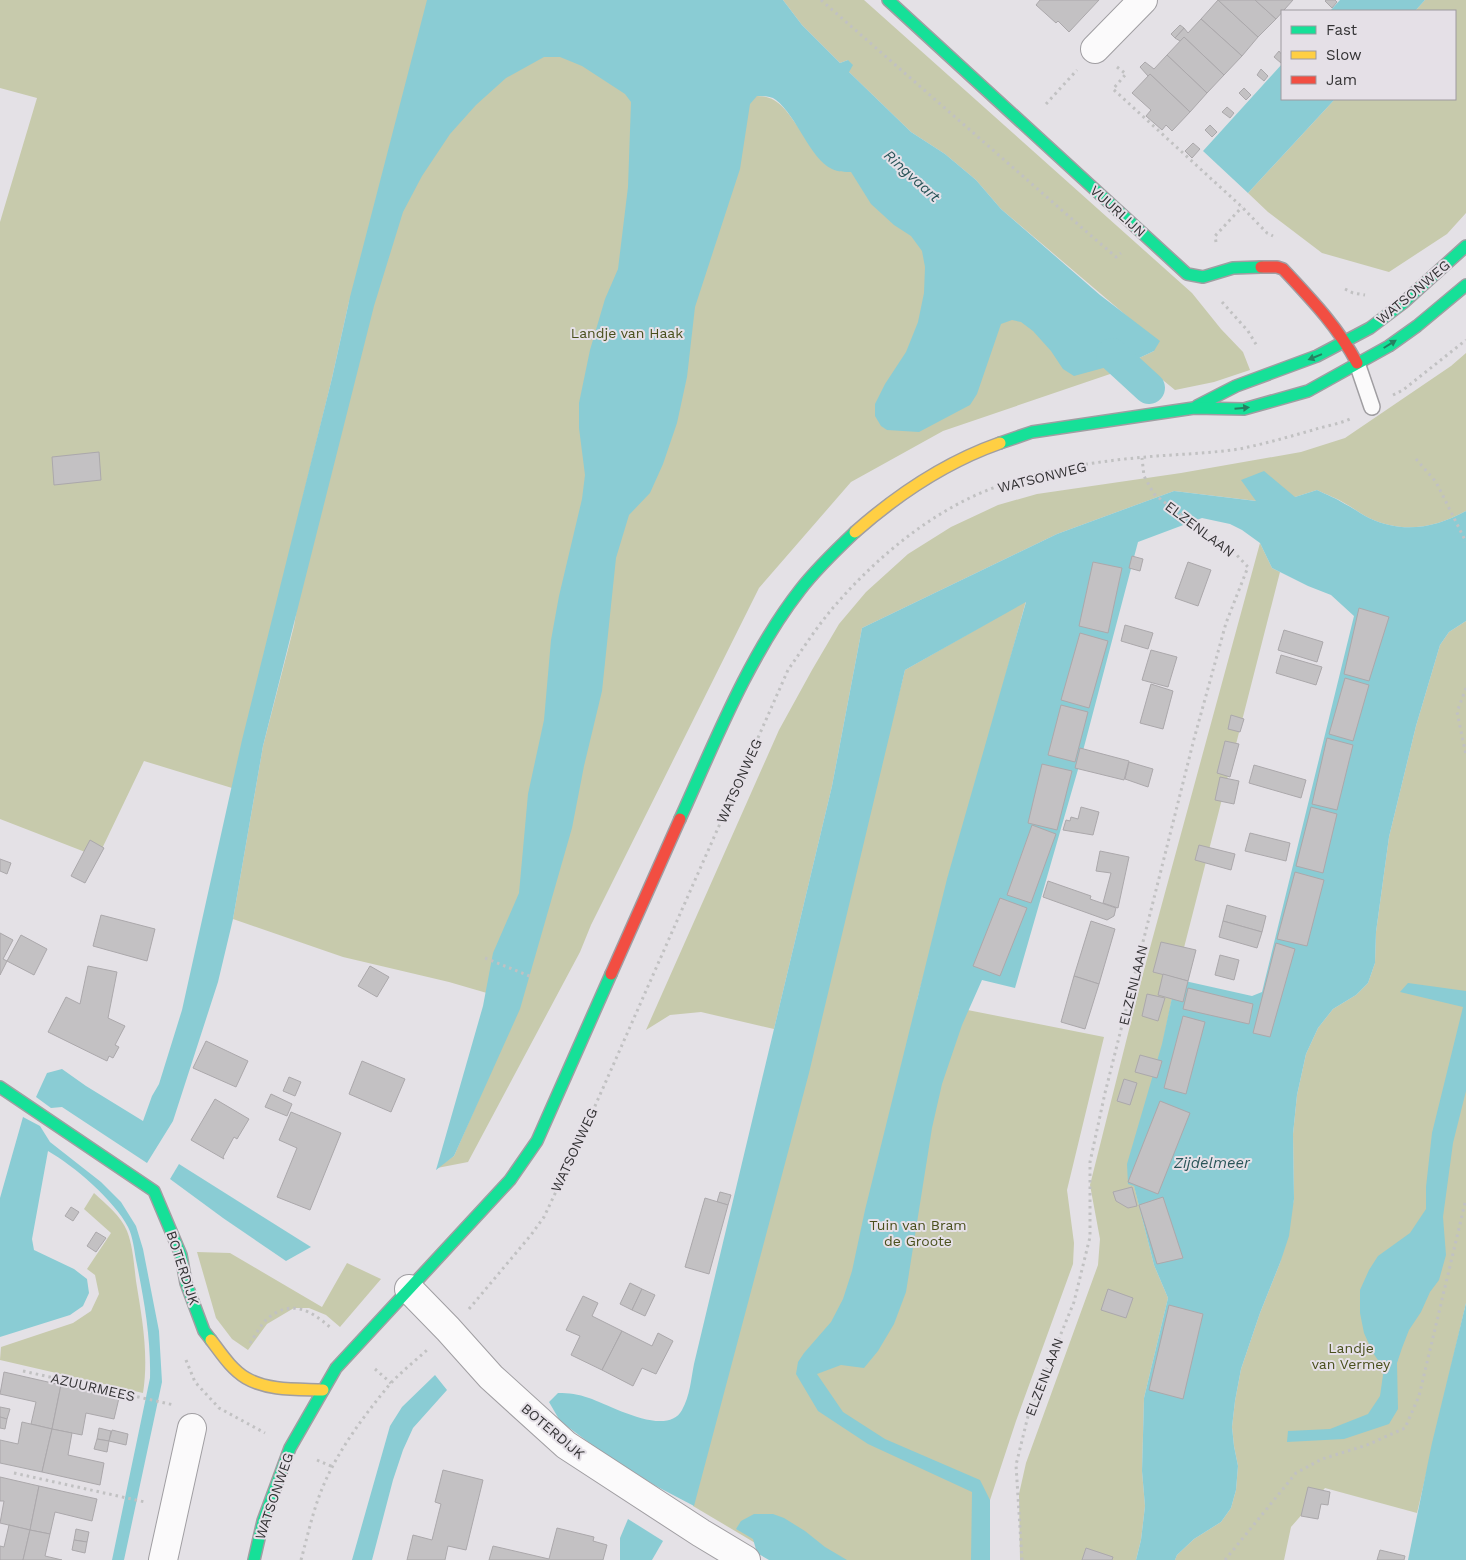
<svg xmlns="http://www.w3.org/2000/svg" width="1466" height="1560" viewBox="0 0 1466 1560" font-family="'Work Sans',sans-serif">
  <style>
    .green { fill: #c7caac }
    .water { fill: #8accd4 }
    .lines { fill: none; stroke-linecap: round; stroke-linejoin: round }
    .canal { stroke: #8accd4; stroke-width: 32 }
    .building { fill: #c3c1c3; stroke: #aba8ab }
    .lane-casing { stroke: #a09ea2; stroke-width: 18 }
    .street-casing { stroke: #a09ea2; stroke-width: 30 }
    .fast-casing { stroke: #a09ea2; stroke-width: 14 }
    .slow-casing { stroke: #a09ea2; stroke-width: 14 }
    .jam-casing { stroke: #a09ea2; stroke-width: 14 }
    .path { stroke: #c1c1c2; stroke-width: 3; stroke-dasharray: 2.5 4; stroke-linecap: butt }
    .lane { stroke: #fbfafb; stroke-width: 15 }
    .street { stroke: #fbfafb; stroke-width: 28 }
    .fast { stroke: #16e098; stroke-width: 11 }
    .slow { stroke: #ffcf43; stroke-width: 11 }
    .jam { stroke: #f24e42; stroke-width: 11 }
    .oneway { fill: #268061 }
    .labels { text-anchor: middle; dominant-baseline: central; stroke-width: 4; stroke-linejoin: round; paint-order: stroke }
    .street-label { font-size: 14px; fill: #333234; stroke: #e5e0e7 }
    .park-label { font-size: 14px; fill: #494f1c; stroke: #e5e0e7 }
    .water-label { font-size: 15px; font-style: italic; fill: #2a5559; stroke: #e5e0e7 }
  </style>
  <rect width="100%" height="100%" fill="#e4e1e6"/>
  <g class="green">
    <path d="M0 0H429L757 96C780 96 787 113 800 129L1116 372 943 431 851 482 759 588 591 925 580 952 468 1162 437 1168 454 1156 521 1003 449 982 343 957 233 919 263 746 294 626 350 297 332 378 232 788 144 761 98 857 0 819V222L37 98 0 88Z"/>
    <polygon points="783,0 864,0 1192,293 1221,329 1243,352 1250,370 1214,382 1175,390 1137,359 1154,351 1128,317 1001,209 976,180 945,154 911,132 849,72 848,60 840,63 802,25"/>
    <polygon points="1425,0 1466,0 1466,213 1447,234 1389,272 1322,253 1268,212 1248,193 1335,99 1455,99 1455,11 1415,11"/>
    <path d="M1466 353V511C1435 528 1403 534 1369 518 1361 514 1353 508 1346 504 1337 498 1327 495 1317 490L1295 497 1257 501 1174 491 1057 534 862 628 832 786 774 1029 701 1012 670 1015 646 1030 779 730 812 670 839 624 866 592 908 554 951 527 998 505 1037 494 1181 473 1301 452 1345 438 1451 366Z"/>
    <polygon points="1260,543 1272,568 1280,572 1176,979 1134,1185 1154,1265 1168,1298 1144,1398 1142,1471 1145,1506 1141,1540 1136,1560 1020,1560 1019,1494 1026,1463 1098,1265 1100,1239 1090,1185 1144,970"/>
    <polygon points="1026,601 917,1000 1104,1037 1067,1190 1074,1243 1073,1264 1016,1421 990,1500 988,1560 784,1560 693,1506 905,670"/>
    <polygon points="1466,621 1466,1303 1417,1513 1325,1488 1291,1527 1284,1560 1175,1560 1177,1555 1194,1539 1221,1522 1231,1508 1236,1490 1238,1466 1234,1446 1232,1427 1235,1401 1241,1369 1260,1313 1280,1263 1294,1199 1293,1134 1297,1095 1306,1054 1318,1028 1333,1009 1356,995 1368,983 1375,963 1376,932 1389,837 1416,726 1440,645 1449,632"/>
    <path d="M94 1193C106 1204 121 1216 127 1231 133 1246 134 1265 136 1281 142 1318 149 1355 143 1393L0 1360 1 1347 73 1323 91 1311 99 1294 95 1275 87 1269 111 1233 84 1209Z"/>
    <polygon points="197,1252 230,1253 322,1307 347,1263 381,1279 340,1327 326,1315 309,1308 294,1308 267,1324 248,1350 232,1339 216,1318"/>
  </g>
  <g class="water">
    <path d="M427 0H783L802 25 840 63 848 60 853 65 849 72 911 132 945 154 976 180 1001 209 1100 295 1160 341 1154 351 1137 359 1163 380 1142 385 1118 364 1074 376 1063 369 1051 351 1033 331 1021 322 1012 320 1001 324 977 394 970 405 919 432 887 430 881 426 875 416V404L885 384 906 352 918 322 924 293 925 267 922 251 911 236 894 225 871 204 851 172C845 172 838 172 832 169 810 159 797 116 776 100 771 96 763 96 757 96L750 104 740 169 695 307 687 377 677 423 663 464 650 493 629 515 616 558 602 691 584 766 572 828 520 1009 454 1156 436 1170 483 1006 493 953 519 893 528 794 544 720 551 640 559 596 582 499 585 475 579 428V403L590 350 605 299 618 269 628 187 631 102 625 94 582 66 560 57H544L506 78 476 105 450 134 422 176 403 212 374 306 263 746 233 919 218 982 173 1121 147 1163 62 1107 51 1108 36 1097 47 1073 62 1069 86 1086 143 1121 152 1096 159 1084 182 1010 242 740 332 378 350 297Z"/>
    <polygon points="1340,0 1425,0 1415,11 1330,11"/>
    <polygon points="1282,64 1282,99 1335,99 1248,193 1203,151"/>
    <path d="M1264 471 1295 497 1317 490C1327 495 1336 498 1345 504 1353 508 1361 514 1369 518 1403 534 1435 528 1466 511V621L1449 632 1440 645 1416 726 1389 837 1376 932 1375 963 1368 983 1356 995 1333 1009 1318 1028 1306 1054 1297 1095 1293 1134 1294 1199 1289 1236 1280 1263 1260 1313 1241 1369 1235 1401 1232 1427 1234 1446 1238 1466 1236 1490 1231 1508 1221 1522 1194 1539 1177 1555 1175 1560H1136L1141 1540 1145 1506 1142 1471 1144 1398 1168 1298 1154 1265 1134 1186 1128 1184 1127 1164 1162 1044 1176 979 1252 996 1262 992 1354 616 1331 595 1308 586 1272 568 1260 543 1242 530 1230 524 1202 518 1138 542 1079 766 1015 988 982 980 962 1025 942 1084 932 1128 906 1292 894 1324 878 1351 864 1368 841 1365 817 1374 843 1412 885 1439 980 1480 990 1500V1560H971L972 1492 868 1444 818 1411 796 1374 798 1362 804 1353 831 1322 843 1299 852 1271 865 1210 947 879 1026 602 905 670 809 1073 694 1506 654 1485 599 1450 560 1421 549 1402 558 1393C569 1393 578 1394 589 1398 610 1405 667 1438 682 1410 690 1396 691 1379 694 1364L832 786 862 628 1057 534 1174 491 1256 501 1241 480Z"/>
    <polygon points="1408,983 1466,991 1466,1091 1453,1143 1443,1217 1446,1255 1439,1280 1430,1292 1421,1312 1409,1330 1402,1348 1397,1363 1398,1409 1389,1424 1344,1439 1287,1442 1288,1431 1330,1429 1368,1414 1380,1396 1383,1375 1380,1363 1373,1353 1364,1333 1360,1313 1360,1290 1369,1270 1378,1256 1410,1233 1426,1209 1426,1187 1432,1133 1463,1007 1400,992"/>
    <path d="M23 1117 40 1126 50 1142 101 1182 121 1202 136 1226 143 1249 159 1331 162 1382 124 1560H112L150 1378C151 1338 144 1299 136 1260 134 1249 133 1237 128 1227 115 1201 73 1165 48 1151L32 1239 34 1250 74 1269 87 1279 89 1293 83 1306 70 1315 0 1337V1198Z"/>
    <polygon points="179,1164 311,1247 286,1261 223,1218 170,1179"/>
    <polygon points="1466,1303 1466,1560 1408,1560 1432,1443"/>
    <polygon points="435,1375 447,1390 413,1428 403,1450 393,1480 372,1560 352,1560 390,1426 402,1407"/>
    <polygon points="754,1514 773,1514 784,1518 805,1531 825,1547 847,1560 769,1560 757,1553 753,1539 736,1529 741,1521"/>
    <polygon points="628,1519 663,1541 652,1560 620,1560 620,1538"/>
  </g>
  <g class="lines">
    <polyline class="canal" points="1112,354 1149,388"/>
  </g>
  <g class="building">
    <polygon points="1040,0 1099,0 1069,32 1058,21 1056,23 1036,5"/>
    <polygon points="1218,0 1258,37 1242,56 1201,19"/>
    <polygon points="1218,0 1255,0 1276,19 1258,37"/>
    <polygon points="1255,0 1293,0 1276,19"/>
    <polygon points="1326,0 1335,0 1337,2 1332,8 1325,1"/>
    <polygon points="1201,19 1242,56 1224,75 1184,37 1180,41 1175,38 1184,28 1188,33"/>
    <polygon points="1180,25 1184,28 1175,38 1171,34"/>
    <polygon points="1184,37 1224,75 1207,93 1167,55"/>
    <polygon points="1279,51 1282,55 1281,63 1274,57"/>
    <polygon points="1167,55 1207,93 1190,112 1150,74 1148,76 1140,67 1145,62 1154,69"/>
    <polygon points="1261,69 1268,76 1264,81 1257,75"/>
    <polygon points="1150,74 1190,112 1172,131 1166,125 1162,130 1146,116 1151,110 1132,93"/>
    <polygon points="1244,88 1251,95 1246,100 1239,93"/>
    <polygon points="1227,107 1234,113 1230,118 1222,112"/>
    <polygon points="1210,125 1217,132 1212,137 1205,130"/>
    <polygon points="1193,143 1200,149 1192,158 1185,151"/>
    <polygon points="99,452 101,480 54,485 52,457"/>
    <polygon points="1132,556 1143,559 1140,571 1129,568"/>
    <polygon points="1093,562 1122,568 1108,633 1079,626"/>
    <polygon points="1188,562 1211,570 1198,606 1175,598"/>
    <polygon points="1359,608 1389,617 1369,681 1344,674"/>
    <polygon points="1125,625 1153,633 1148,649 1121,641"/>
    <polygon points="1284,630 1323,642 1317,662 1278,650"/>
    <polygon points="1080,633 1108,641 1089,708 1061,700"/>
    <polygon points="1151,650 1177,657 1168,687 1142,680"/>
    <polygon points="1281,655 1322,667 1316,685 1276,673"/>
    <polygon points="1345,678 1369,685 1353,741 1329,734"/>
    <polygon points="1151,684 1173,691 1163,729 1140,723"/>
    <polygon points="1061,705 1088,712 1075,762 1048,755"/>
    <polygon points="1231,715 1244,719 1240,732 1228,729"/>
    <polygon points="1327,738 1353,745 1337,810 1312,804"/>
    <polygon points="1225,741 1239,744 1230,777 1217,773"/>
    <polygon points="1080,748 1129,761 1124,780 1075,768"/>
    <polygon points="1129,762 1153,769 1148,787 1125,779"/>
    <polygon points="1042,764 1072,771 1057,830 1028,823"/>
    <polygon points="1254,765 1306,780 1301,798 1249,783"/>
    <polygon points="1220,777 1239,781 1234,804 1215,800"/>
    <polygon points="1081,807 1099,812 1093,835 1063,830 1066,820 1070,821 1071,817 1078,819"/>
    <polygon points="1311,807 1337,814 1323,873 1296,866"/>
    <polygon points="1032,825 1056,834 1031,903 1007,895"/>
    <polygon points="1250,833 1290,843 1286,861 1245,851"/>
    <polygon points="90,840 104,848 85,883 71,876"/>
    <polygon points="1199,845 1235,854 1231,870 1195,860"/>
    <polygon points="1100,851 1129,857 1118,908 1103,903 1111,873 1096,871"/>
    <polygon points="0,859 11,863 7,874 0,871"/>
    <polygon points="1295,872 1324,880 1307,946 1277,939"/>
    <polygon points="1048,881 1091,896 1090,899 1116,908 1114,916 1107,920 1043,897"/>
    <polygon points="1000,898 1027,908 1000,976 973,966"/>
    <polygon points="1227,905 1266,916 1262,932 1223,921"/>
    <polygon points="101,915 155,929 147,961 93,946"/>
    <polygon points="1091,921 1115,929 1099,984 1074,976"/>
    <polygon points="1223,921 1262,932 1257,948 1219,937"/>
    <polygon points="0,933 13,940 3,959 7,961 0,975"/>
    <polygon points="21,935 47,949 34,975 7,961"/>
    <polygon points="1161,942 1196,950 1188,981 1153,972"/>
    <polygon points="1276,943 1295,949 1270,1037 1253,1033"/>
    <polygon points="1220,955 1239,960 1234,980 1215,975"/>
    <polygon points="88,966 117,972 108,1018 125,1026 115,1045 119,1047 113,1058 109,1056 107,1061 48,1032 66,997 80,1004"/>
    <polygon points="370,966 389,977 377,997 358,986"/>
    <polygon points="1163,974 1188,981 1183,1002 1158,995"/>
    <polygon points="1074,976 1099,984 1085,1029 1061,1022"/>
    <polygon points="1188,988 1253,1004 1249,1024 1183,1009"/>
    <polygon points="1147,994 1165,998 1158,1021 1142,1016"/>
    <polygon points="1183,1016 1205,1022 1186,1094 1164,1088"/>
    <polygon points="206,1041 248,1061 236,1087 193,1068"/>
    <polygon points="1140,1055 1162,1061 1157,1078 1135,1072"/>
    <polygon points="362,1061 405,1079 391,1112 349,1094"/>
    <polygon points="289,1077 301,1082 295,1096 283,1091"/>
    <polygon points="1124,1079 1137,1083 1130,1105 1117,1101"/>
    <polygon points="271,1094 292,1104 287,1116 265,1107"/>
    <polygon points="215,1099 249,1119 237,1139 234,1137 223,1157 224,1159 191,1140"/>
    <polygon points="1160,1101 1190,1113 1158,1194 1128,1182"/>
    <polygon points="291,1112 341,1133 310,1210 277,1197 297,1148 279,1140"/>
    <polygon points="1132,1187 1137,1206 1128,1208 1116,1201 1113,1192"/>
    <polygon points="720,1192 731,1195 728,1205 717,1202"/>
    <polygon points="1163,1197 1183,1258 1157,1264 1139,1205"/>
    <polygon points="705,1198 728,1205 709,1274 685,1267"/>
    <polygon points="71,1207 79,1212 73,1221 65,1216"/>
    <polygon points="96,1232 106,1238 96,1252 87,1246"/>
    <polygon points="630,1283 642,1289 632,1310 620,1304"/>
    <polygon points="642,1289 655,1295 645,1316 632,1310"/>
    <polygon points="1108,1289 1133,1298 1126,1318 1101,1310"/>
    <polygon points="583,1296 598,1303 592,1316 622,1331 602,1370 571,1355 580,1336 566,1330"/>
    <polygon points="1169,1305 1203,1314 1183,1399 1149,1390"/>
    <polygon points="622,1331 652,1346 658,1333 673,1341 656,1374 642,1368 633,1386 602,1370"/>
    <polygon points="4,1372 61,1385 52,1429 31,1424 36,1402 0,1394"/>
    <polygon points="61,1385 119,1398 114,1419 86,1413 82,1435 52,1429"/>
    <polygon points="0,1407 10,1409 7,1419 0,1417"/>
    <polygon points="0,1417 7,1419 5,1429 0,1428"/>
    <polygon points="22,1422 52,1429 42,1472 0,1463 0,1440 18,1444"/>
    <polygon points="99,1428 111,1431 109,1441 97,1439"/>
    <polygon points="52,1429 72,1433 68,1455 104,1463 100,1485 42,1472"/>
    <polygon points="112,1430 128,1434 126,1445 109,1441"/>
    <polygon points="97,1439 109,1441 107,1452 94,1449"/>
    <polygon points="443,1470 483,1480 466,1550 448,1546 445,1560 407,1560 413,1535 432,1540 441,1504 435,1502"/>
    <polygon points="0,1477 39,1486 30,1530 0,1523 4,1501 0,1501"/>
    <polygon points="39,1486 97,1499 92,1521 55,1512 50,1534 30,1530"/>
    <polygon points="1308,1487 1330,1492 1328,1505 1321,1504 1318,1519 1301,1516"/>
    <polygon points="9,1525 30,1530 23,1560 0,1560 0,1546 4,1547"/>
    <polygon points="557,1528 594,1537 593,1541 607,1545 603,1560 489,1560 493,1546 549,1559"/>
    <polygon points="76,1529 89,1532 87,1542 74,1540"/>
    <polygon points="30,1530 50,1534 45,1556 62,1560 23,1560"/>
    <polygon points="74,1540 87,1542 85,1553 72,1550"/>
    <polygon points="1086,1548 1113,1557 1112,1560 1082,1560"/>
    <polygon points="1380,1550 1405,1556 1404,1560 1377,1560"/>
  </g>
  <g class="lines">
    <defs>
      <polyline id="lane" points="1357,363 1372,407"/>
      <g id="street">
        <polyline points="1095,49 1143,0"/>
        <polyline points="409,1289 448,1329 491,1377 566,1445 701,1533 746,1560"/>
        <polyline points="163,1560 192,1428"/>
      </g>
      <g id="fast">
        <polyline points="888,0 1187,274 1203,277 1233,268 1261,267"/>
        <polyline points="1197,406 1236,386 1317,356 1370,328 1403,303 1466,246"/>
        <polyline points="1000,443 1032,432 1194,408 1244,409 1308,391 1389,346 1417,326 1466,285"/>
        <path d="M680 819C714 744 749 655 800 590 816 569 836 550 855 532"/>
        <polyline points="0,1087 154,1191 181,1255 186,1283 204,1331 211,1340"/>
        <polyline points="254,1560 263,1521 290,1448 336,1368 510,1180 537,1141 611,974"/>
      </g>
      <g id="slow">
        <path d="M855 532C898 494 946 462 1000 443"/>
        <path d="M211 1340C221 1353 231 1369 246 1378 268 1391 298 1389 323 1390"/>
      </g>
      <g id="jam">
        <path d="M1261 267H1277L1283 269C1311 299 1338 327 1357 363"/>
        <polyline points="611,974 680,819"/>
      </g>
    </defs>
    <use href="#lane" class="lane-casing"/>
    <use href="#street" class="street-casing"/>
    <use href="#fast" class="fast-casing"/>
    <use href="#slow" class="slow-casing"/>
    <use href="#jam" class="jam-casing"/>
    <g class="path">
      <polyline points="821,0 1088,233 1116,257 1121,253"/>
      <polyline points="1117,67 1126,74 1113,89 1242,207 1267,233 1273,236"/>
      <polyline points="1046,104 1077,70"/>
      <polyline points="1216,242 1215,236 1242,207"/>
      <polyline points="1345,289 1353,293 1365,295"/>
      <polyline points="1222,302 1248,331 1257,346"/>
      <polyline points="1393,395 1403,390 1466,340"/>
      <polyline points="1416,459 1436,482 1466,542"/>
      <polyline points="1466,688 1457,712 1466,755"/>
      <polyline points="485,958 532,977"/>
      <path d="M469 1309 531 1235 544 1217 576 1149 788 670C802 650 816 628 832 609 871 563 921 520 976 495 1032 470 1096 461 1157 456 1184 454 1212 453 1239 449 1264 444 1288 437 1313 430 1325 426 1340 424 1352 418"/>
      <path d="M250 1343C255 1336 260 1326 266 1320 290 1298 311 1310 332 1329"/>
      <polyline points="186,1360 195,1382 219,1408 265,1433"/>
      <polyline points="375,1369 391,1383"/>
      <polyline points="23,1371 174,1405"/>
      <polyline points="317,1460 333,1467"/>
      <polyline points="14,1473 145,1502"/>
      <path d="M301 1560C307 1538 312 1515 320 1494 335 1454 363 1417 390 1384 401 1372 415 1361 427 1350"/>
      <polyline points="1022,1560 1016,1465 1029,1412 1074,1302 1090,1237 1090,1162 1105,1093 1194,739 1226,623 1248,567 1231,549 1200,530 1154,494 1144,476 1142,458"/>
      <polyline points="1225,1560 1296,1473 1322,1459 1367,1445 1405,1428 1419,1396 1466,1199"/>
    </g>
    <use href="#lane" class="lane"/>
    <use href="#street" class="street"/>
    <use href="#fast" class="fast"/>
    <use href="#slow" class="slow"/>
    <use href="#jam" class="jam"/>
  </g>
  <defs><path id="oneway-solid" d="M-6-.8H1V-3.2L6.5 0L1 3.2V.8H-6Z" transform="scale(1.25)"/></defs>
  <g class="oneway">
    <use href="#oneway-solid" transform="translate(1390 344) rotate(-32)"/>
    <use href="#oneway-solid" transform="translate(1315 357) rotate(158)"/>
    <use href="#oneway-solid" transform="translate(1242 408) rotate(-5)"/>
  </g>
  <g class="labels">
    <g class="street-label">
      <text transform="translate(1118 211) rotate(42)">VUURLIJN</text>
      <text transform="translate(1413 292) rotate(-40)">WATSONWEG</text>
      <text transform="translate(1042 477) rotate(-14)">WATSONWEG</text>
      <text transform="translate(1200 529) rotate(37)">ELZENLAAN</text>
      <text transform="translate(739 781) rotate(-66)">WATSONWEG</text>
      <text transform="translate(1133 985) rotate(-76)">ELZENLAAN</text>
      <text transform="translate(574 1150) rotate(-65)">WATSONWEG</text>
      <text transform="translate(183 1268) rotate(72)">BOTERDIJK</text>
      <text transform="translate(1044 1377) rotate(-69)">ELZENLAAN</text>
      <text transform="translate(93 1387) rotate(13)">AZUURMEES</text>
      <text transform="translate(553 1431) rotate(40)">BOTERDIJK</text>
      <text transform="translate(274 1496) rotate(-71)">WATSONWEG</text>
    </g>
    <g class="park-label">
      <text x="627" y="333">Landje van Haak</text>
      <text x="918" y="1225">Tuin van Bram<tspan x="918" dy="16">de Groote</tspan></text>
      <text x="1351" y="1348">Landje<tspan x="1351" dy="16">van Vermey</tspan></text>
    </g>
    <g class="water-label">
      <text transform="translate(912 176) rotate(42)">Ringvaart</text>
      <text x="1212" y="1163">Zijdelmeer</text>
    </g>
  </g>
  <rect x="1281" y="10" width="175" height="90" fill="#e5e0e7" stroke="#9e9a9f"/>
  <rect x="1291" y="26" width="25" height="8" fill="#16e098" stroke="#9e9a9f"/>
  <text x="1326" y="35" font-size="15" fill="#333234">Fast</text>
  <rect x="1291" y="51" width="25" height="8" fill="#ffcf43" stroke="#9e9a9f"/>
  <text x="1326" y="60" font-size="15" fill="#333234">Slow</text>
  <rect x="1291" y="76" width="25" height="8" fill="#f24e42" stroke="#9e9a9f"/>
  <text x="1326" y="85" font-size="15" fill="#333234">Jam</text>
</svg>
